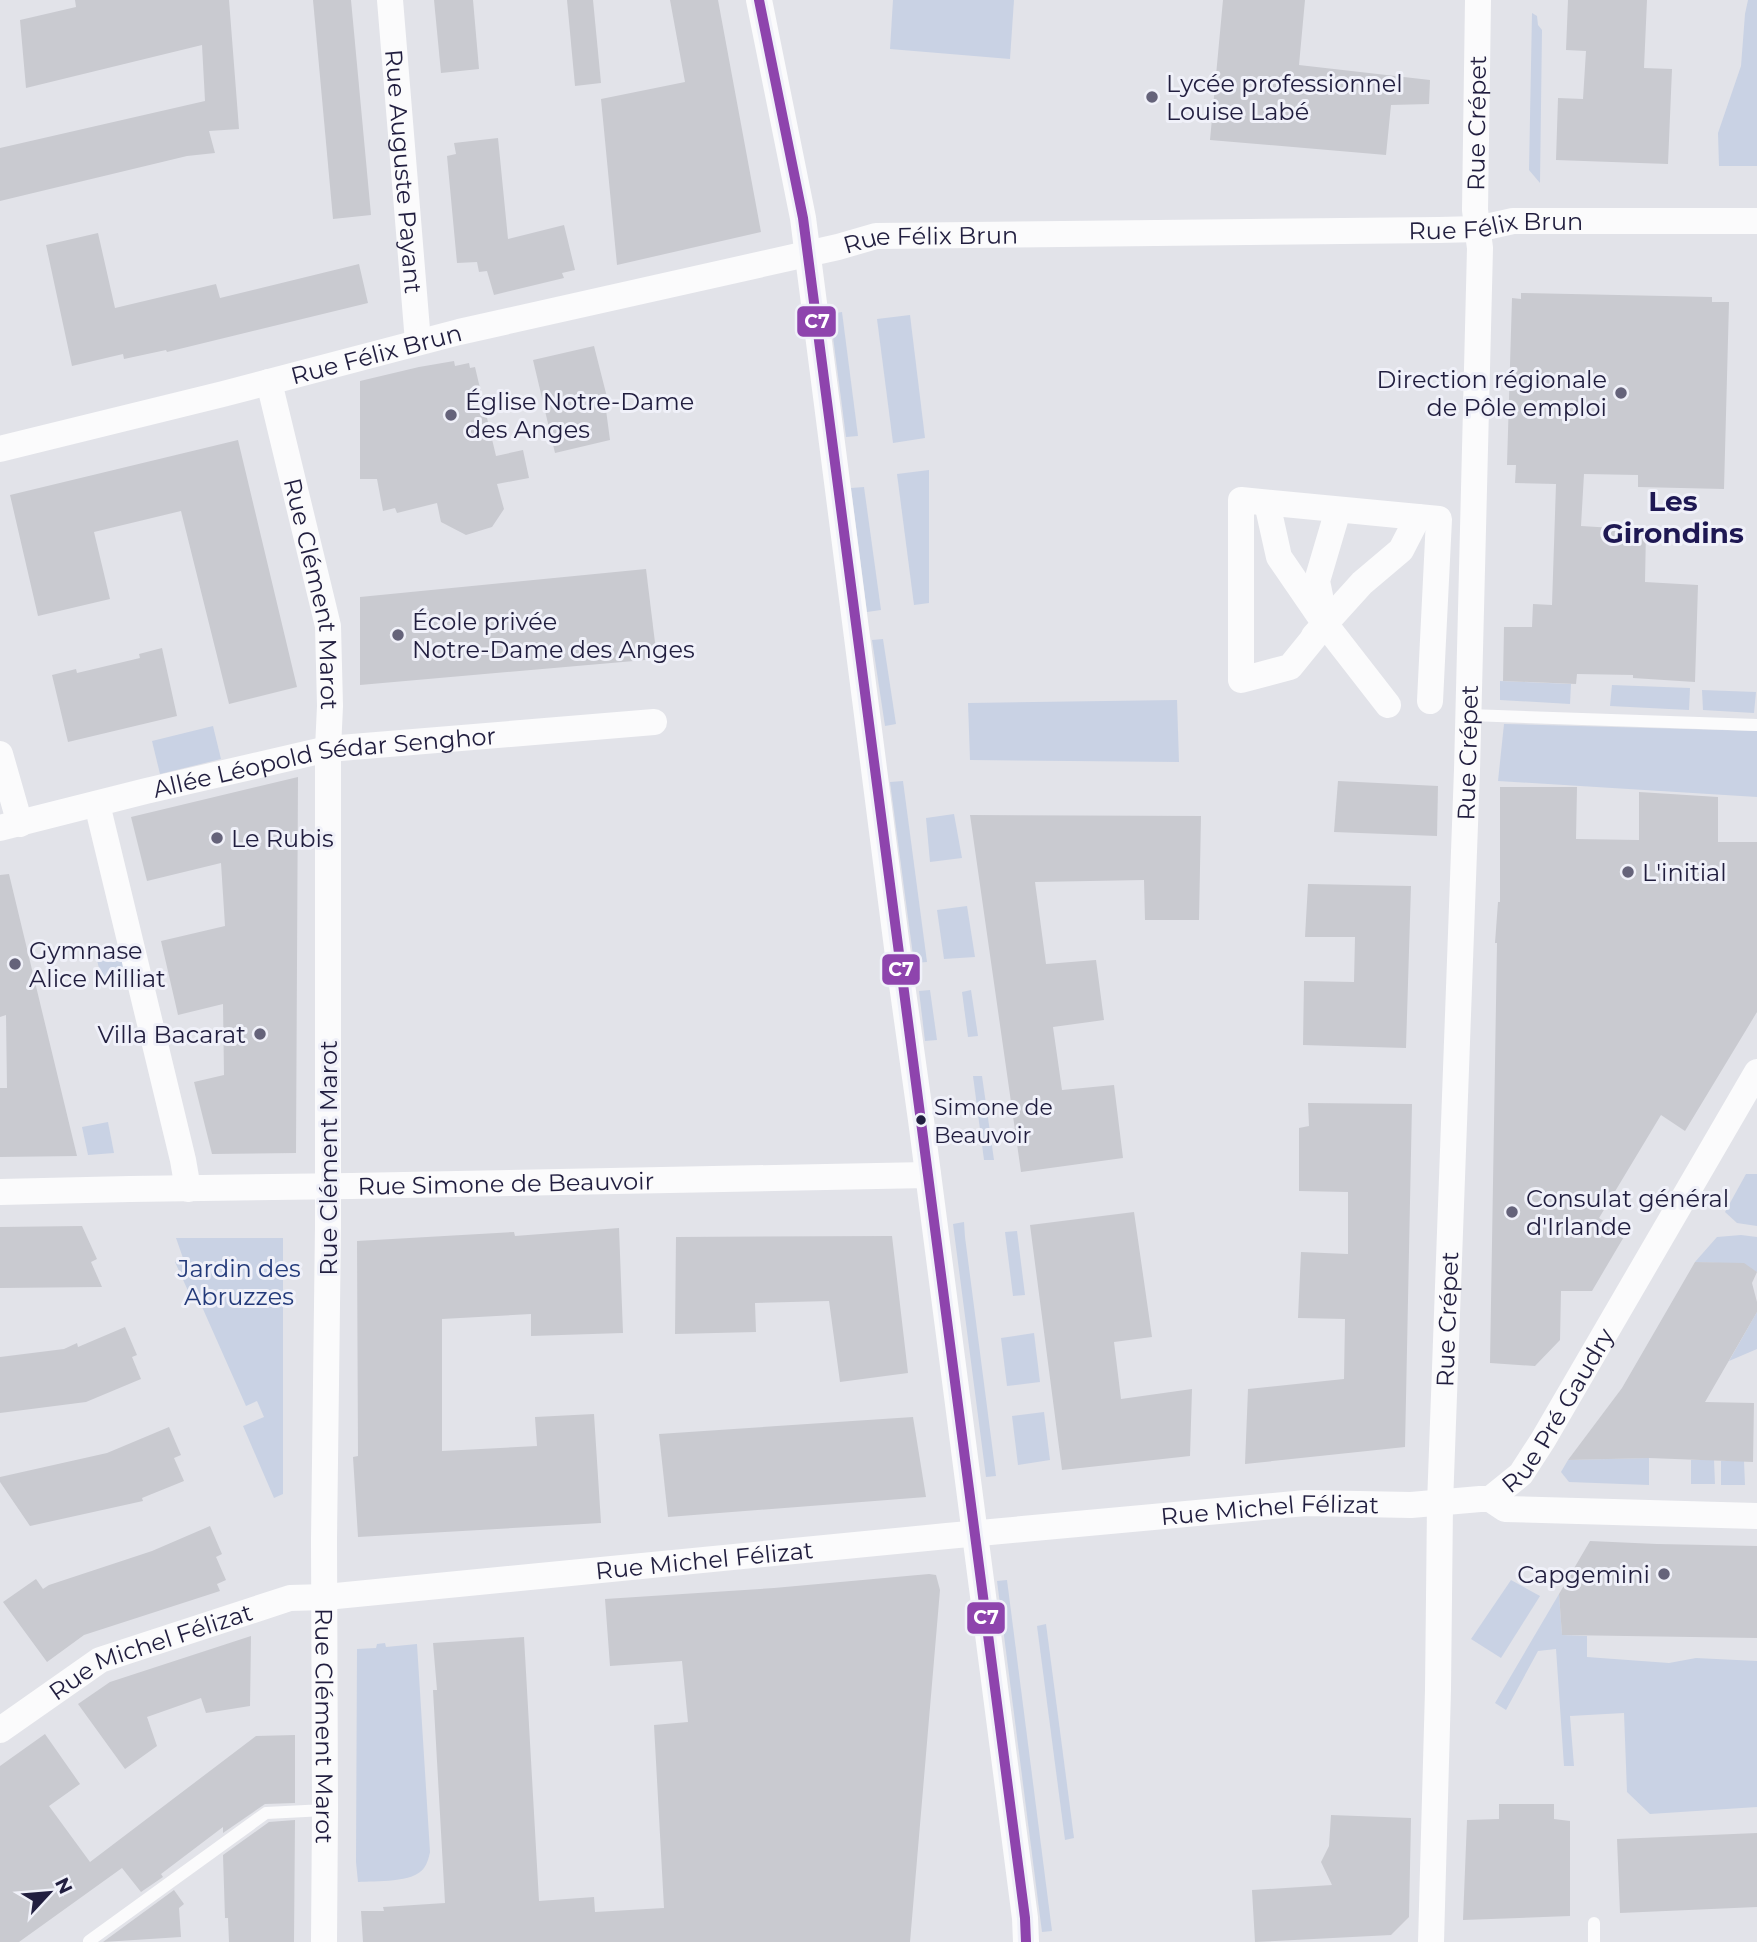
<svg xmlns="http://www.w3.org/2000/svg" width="1757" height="1942" viewBox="0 0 1757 1942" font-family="Montserrat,sans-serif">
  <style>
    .green { fill: #c9d2e4 }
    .building { fill: #c9cad0 }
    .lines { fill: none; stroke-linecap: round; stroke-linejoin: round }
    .lane { stroke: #fbfbfc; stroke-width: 12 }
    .street { stroke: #fbfbfc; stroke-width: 26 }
    .bus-1-casing { stroke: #f0f1f9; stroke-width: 16 }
    .bus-1 { stroke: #8e44ad; stroke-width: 10 }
    .poi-dot { fill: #65637a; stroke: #f0f1f9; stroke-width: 2.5 }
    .bus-dot { fill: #211e3f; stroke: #f0f1f9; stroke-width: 2.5 }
    .labels { text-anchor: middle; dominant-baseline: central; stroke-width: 6; stroke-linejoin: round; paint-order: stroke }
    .bus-label { font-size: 22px; fill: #211e3f; stroke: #f0f1f9; text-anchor: start }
    .poi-label { font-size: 24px; fill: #211e3f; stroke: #f0f1f9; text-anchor: start }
    .street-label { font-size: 24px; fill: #211e3f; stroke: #f0f1f9 }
    .park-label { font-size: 24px; fill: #233a7a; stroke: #f0f1f9 }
    .quarter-label { font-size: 28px; font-weight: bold; fill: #1e1853; stroke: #f0f1f9 }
    .line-badge { stroke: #f0f1f9; stroke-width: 2.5 }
    .badge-label { font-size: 19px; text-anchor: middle; font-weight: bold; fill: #fff }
  </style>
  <rect width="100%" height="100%" fill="#e2e3e9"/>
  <g class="green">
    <polygon points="893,0 1014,0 1010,59 890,49"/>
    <polygon points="1748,0 1757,0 1757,166 1719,166 1718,133 1741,66 1745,14"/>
    <polygon points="1532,13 1537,16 1538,25 1542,30 1540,183 1529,170"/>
    <polygon points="842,312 858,436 846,437 830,314"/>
    <polygon points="910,315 925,438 893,443 877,319"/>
    <polygon points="929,470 929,603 914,605 897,474"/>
    <polygon points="864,487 881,610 867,612 851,488"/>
    <polygon points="883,639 896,724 885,726 872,640"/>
    <polygon points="1500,681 1571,684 1570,704 1500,700"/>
    <polygon points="1612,685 1690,688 1689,710 1610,706"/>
    <polygon points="1702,690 1756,692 1754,713 1703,710"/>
    <polygon points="1177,700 1179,762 970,760 968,703"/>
    <polygon points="1504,724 1757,731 1757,797 1498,781"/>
    <polygon points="213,726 221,759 160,774 152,741"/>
    <polygon points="903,781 927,962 914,963 890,782"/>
    <polygon points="954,814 962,858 930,862 926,818"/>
    <polygon points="967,906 975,957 944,959 937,910"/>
    <polygon points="121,950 128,979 103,985 96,956"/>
    <polygon points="930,990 937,1040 925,1041 919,991"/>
    <polygon points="971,990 978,1036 968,1037 962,992"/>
    <polygon points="973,1076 982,1076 994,1160 984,1160"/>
    <polygon points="108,1122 114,1153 88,1155 82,1127"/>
    <polygon points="1746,1174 1757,1174 1757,1226 1737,1223 1725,1212"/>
    <polygon points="964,1222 965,1237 996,1476 986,1477 953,1224"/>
    <polygon points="1017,1231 1025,1295 1013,1296 1005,1232"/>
    <polygon points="1741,1235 1757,1237 1757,1272 1743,1264 1695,1262 1717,1237"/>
    <polygon points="176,1238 283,1238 283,1494 274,1498 243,1426 264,1417 257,1401 246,1406 195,1291 189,1293 175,1262 183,1258"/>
    <polygon points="1757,1312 1757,1349 1729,1361"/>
    <polygon points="1034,1333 1040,1382 1007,1386 1001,1338"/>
    <polygon points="1044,1412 1050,1460 1018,1465 1012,1416"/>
    <polygon points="1649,1458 1649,1485 1569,1482 1561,1472 1568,1460"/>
    <polygon points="1691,1460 1714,1460 1715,1484 1691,1484"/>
    <polygon points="1721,1461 1744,1461 1745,1485 1721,1485"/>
    <polygon points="1007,1580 1052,1931 1042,1932 997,1581"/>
    <polygon points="1511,1580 1540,1596 1501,1658 1471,1639"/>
    <polygon points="1559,1594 1562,1635 1587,1636 1587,1657 1669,1663 1696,1658 1757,1661 1757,1807 1650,1814 1627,1792 1624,1713 1570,1716 1574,1766 1564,1766 1556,1649 1538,1651 1506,1710 1495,1703"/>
    <polygon points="1046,1624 1074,1838 1065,1840 1037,1626"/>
    <path d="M385 1643 386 1647 417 1644 430 1852C429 1857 427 1864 424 1868 414 1883 375 1881 358 1882L356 1862 357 1649 376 1648 377 1644Z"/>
  </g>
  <g class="building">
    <polygon points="75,0 229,0 239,129 209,131 215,153 187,156 0,201 0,148 205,101 202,45 26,88 20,20 76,7"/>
    <polygon points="313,0 351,0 371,215 333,219"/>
    <polygon points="434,0 473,0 479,69 441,73"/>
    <polygon points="567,0 593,0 601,83 575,86"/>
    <polygon points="670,0 718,0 761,232 617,265 601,99 685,82"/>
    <polygon points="1223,0 1305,0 1299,65 1430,80 1429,104 1391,105 1386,155 1210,140"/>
    <polygon points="1568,0 1647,0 1644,68 1672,69 1668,164 1556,160 1558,98 1583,99 1586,51 1566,50"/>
    <polygon points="498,138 508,239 564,225 575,270 562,273 564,278 494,295 487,271 479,272 477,262 457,263 447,156 456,154 454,143"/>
    <polygon points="98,233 115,308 216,284 220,298 359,264 368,303 167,352 166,350 124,359 123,354 72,366 46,245"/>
    <polygon points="1521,293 1712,297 1712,302 1729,302 1724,489 1638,487 1638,475 1584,474 1581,526 1646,530 1645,582 1698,585 1695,682 1633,678 1633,675 1577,674 1576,684 1503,681 1504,627 1532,627 1533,604 1552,605 1556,484 1515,483 1516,465 1507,465 1512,298 1521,299"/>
    <polygon points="594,346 610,409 606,410 610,440 555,453 533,360"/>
    <polygon points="454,361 455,366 469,363 470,368 475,367 496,456 523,450 529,478 497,484 504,509 492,527 466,535 441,522 437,503 397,513 395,508 383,511 377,479 360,479 360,381 419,367"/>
    <polygon points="238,440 297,687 229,704 181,511 94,532 110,599 38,616 10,495"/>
    <polygon points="646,569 657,659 360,685 360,597"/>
    <polygon points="162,648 177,716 68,742 52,675 76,669 77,673 140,658 139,654"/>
    <polygon points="298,777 296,1153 212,1154 194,1082 224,1075 223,1004 178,1015 161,941 225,926 221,863 147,881 131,817"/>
    <polygon points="1338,781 1438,786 1437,836 1334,832"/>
    <polygon points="1500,787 1577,787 1576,839 1639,840 1639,792 1718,797 1718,842 1757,842 1757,1012 1685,1131 1661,1115 1599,1218 1625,1235 1592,1291 1561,1291 1560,1340 1535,1366 1490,1363 1497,943 1495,943 1498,902 1500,902"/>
    <polygon points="970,815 1201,816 1199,920 1145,920 1144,880 1035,882 1046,964 1096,960 1104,1020 1053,1027 1062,1090 1114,1085 1123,1158 1021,1172"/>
    <polygon points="9,874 41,1007 77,1156 0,1157 0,1088 7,1088 6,1015 0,1017 0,875"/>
    <polygon points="1308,884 1411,886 1406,1048 1303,1045 1304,981 1354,982 1355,937 1305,937"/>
    <polygon points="1308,1103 1412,1104 1405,1447 1245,1464 1248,1389 1344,1379 1345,1319 1298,1318 1301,1252 1348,1254 1348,1192 1299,1191 1299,1128 1309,1126"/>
    <polygon points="1134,1212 1152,1337 1114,1342 1121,1399 1192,1389 1190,1456 1062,1470 1030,1225"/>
    <polygon points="82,1226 97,1259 91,1262 102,1287 0,1288 0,1227"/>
    <polygon points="619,1228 623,1333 531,1336 531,1314 442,1319 442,1451 537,1446 535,1417 594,1414 601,1523 358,1537 353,1457 358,1456 357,1241 514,1232 515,1236"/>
    <polygon points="892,1236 908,1373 840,1382 829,1301 755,1303 756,1332 675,1334 676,1237"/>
    <polygon points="1695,1262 1744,1263 1757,1272 1752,1283 1757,1302 1757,1312 1705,1402 1754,1403 1753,1462 1649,1458 1568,1460 1622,1388"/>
    <polygon points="125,1327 137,1355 132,1357 141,1379 86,1402 0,1413 0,1357 64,1349 77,1343 78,1347"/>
    <polygon points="913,1417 926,1497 668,1517 659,1434"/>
    <polygon points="169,1427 181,1455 174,1458 184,1481 142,1498 143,1501 30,1526 0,1482 0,1477 107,1453"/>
    <polygon points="210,1526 222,1554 216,1557 226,1580 217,1584 220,1591 84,1635 47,1662 3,1602 36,1579 43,1589 49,1585 152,1551"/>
    <polygon points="1590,1541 1657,1544 1757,1546 1757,1638 1562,1635 1559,1594"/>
    <polygon points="929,1574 936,1575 940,1590 910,1942 363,1942 361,1911 384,1911 383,1907 445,1903 433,1690 437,1690 433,1643 524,1637 539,1901 594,1897 595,1912 664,1908 654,1725 688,1722 682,1661 610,1666 605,1599 774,1588"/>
    <polygon points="251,1636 250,1706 206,1713 201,1698 147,1717 157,1746 125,1769 78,1704 110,1682"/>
    <polygon points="45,1734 80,1784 49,1806 90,1862 256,1736 295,1735 295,1803 265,1804 223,1833 223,1827 161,1874 163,1877 141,1892 122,1868 19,1942 0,1942 0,1766"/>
    <polygon points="1499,1804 1554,1804 1554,1819 1570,1821 1570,1916 1463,1920 1467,1820 1499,1819"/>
    <polygon points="1331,1815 1411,1818 1409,1917 1391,1935 1255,1942 1252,1890 1332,1885 1321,1862 1329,1846"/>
    <polygon points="295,1820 294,1942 229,1942 228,1918 225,1918 223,1855 269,1822"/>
    <polygon points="1757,1833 1757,1907 1620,1913 1617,1839"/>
    <polygon points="174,1890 184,1904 179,1908 181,1937 103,1942"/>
  </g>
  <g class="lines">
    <g class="lane">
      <polyline points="1469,715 1757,725"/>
      <polyline points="1594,1923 1594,1942"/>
      <polyline points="89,1941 266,1813 325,1810"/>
    </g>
    <g class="street">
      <path id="s1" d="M390 0 418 342"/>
      <polyline points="759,0 803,218 899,963 921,1120 1025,1918 1026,1942"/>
      <path id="s2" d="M269 382 328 626 330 706 328 749V1227L324 1540 325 1810 324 1942"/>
      <path id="s3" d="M0 449 223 394 459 332 838 247 876 236 1439 230 1477 229 1513 221H1757"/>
      <polyline points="1267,503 1279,557 1325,624 1388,705"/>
      <polyline points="1324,615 1317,581 1338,510"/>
      <polyline points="1325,624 1290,667 1241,680 1241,500 1439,519 1430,701"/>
      <polyline points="1314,636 1362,583 1401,550 1418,517"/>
      <polyline points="0,754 20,824"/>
      <polyline points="97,804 183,1160 188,1189"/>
      <path id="s4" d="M0 828 146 791 328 749 654 722"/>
      <path id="s5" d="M0 1192 130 1189 351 1186 928 1175"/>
      <polyline points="1490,1499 1505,1509 1757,1516"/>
      <path id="s6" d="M0 1730 100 1660 290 1598 326 1597 947 1536 1306 1503 1411 1505 1480 1499H1490L1521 1474 1543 1440 1757 1072"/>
      <path id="s7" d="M1431 1942 1438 1690 1440 1504 1467 770 1480 248 1475 210 1478 0"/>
    </g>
    <defs>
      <polyline id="bus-1" points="759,0 803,218 1025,1918 1026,1942"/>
    </defs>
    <use href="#bus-1" class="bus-1-casing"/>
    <use href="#bus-1" class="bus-1"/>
  </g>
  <g class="poi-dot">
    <circle cx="1152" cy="97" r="7"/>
    <circle cx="1621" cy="393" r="7"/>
    <circle cx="451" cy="415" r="7"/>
    <circle cx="398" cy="635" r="7"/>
    <circle cx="217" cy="838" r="7"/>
    <circle cx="1628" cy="872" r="7"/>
    <circle cx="15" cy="964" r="7"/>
    <circle cx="260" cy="1034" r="7"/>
    <circle cx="1512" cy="1212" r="7"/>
    <circle cx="1664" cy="1574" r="7"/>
  </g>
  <circle class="bus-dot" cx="921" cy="1120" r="6"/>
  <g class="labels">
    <g class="bus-label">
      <text x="934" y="1107">Simone de<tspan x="934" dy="28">Beauvoir</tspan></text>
    </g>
    <g class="poi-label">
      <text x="1166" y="83">Lycée professionnel<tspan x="1166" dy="28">Louise Labé</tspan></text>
      <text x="1607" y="379" text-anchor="end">Direction régionale<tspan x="1607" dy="28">de Pôle emploi</tspan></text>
      <text x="465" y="401">Église Notre-Dame<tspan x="465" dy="28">des Anges</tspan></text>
      <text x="412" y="621">École privée<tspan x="412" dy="28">Notre-Dame des Anges</tspan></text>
      <text x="231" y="838">Le Rubis</text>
      <text x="1642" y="872">L'initial</text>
      <text x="29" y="950">Gymnase<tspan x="29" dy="28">Alice Milliat</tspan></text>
      <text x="246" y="1034" text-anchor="end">Villa Bacarat</text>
      <text x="1526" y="1198">Consulat général<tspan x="1526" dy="28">d'Irlande</tspan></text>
      <text x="1650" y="1574" text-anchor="end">Capgemini</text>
    </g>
    <g class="street-label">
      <text stroke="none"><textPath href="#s7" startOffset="1820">Rue Crépet</textPath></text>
      <text stroke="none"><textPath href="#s1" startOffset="172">Rue Auguste Payant</textPath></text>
      <text stroke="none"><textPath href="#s3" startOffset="1522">Rue Félix Brun</textPath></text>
      <text stroke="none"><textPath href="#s3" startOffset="956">Rue Félix Brun</textPath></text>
      <text stroke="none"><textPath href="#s3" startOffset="388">Rue Félix Brun</textPath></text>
      <text stroke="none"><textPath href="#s2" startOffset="217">Rue Clément Marot</textPath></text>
      <text stroke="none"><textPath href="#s7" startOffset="1190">Rue Crépet</textPath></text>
      <text stroke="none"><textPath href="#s4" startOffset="332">Allée Léopold Sédar Senghor</textPath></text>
      <text transform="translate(328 1158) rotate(-90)">Rue Clément Marot</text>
      <text stroke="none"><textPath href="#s5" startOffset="506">Rue Simone de Beauvoir</textPath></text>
      <text stroke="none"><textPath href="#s7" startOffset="623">Rue Crépet</textPath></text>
      <text stroke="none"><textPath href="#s6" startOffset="1640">Rue Pré Gaudry</textPath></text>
      <text stroke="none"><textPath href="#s6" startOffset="1306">Rue Michel Félizat</textPath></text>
      <text stroke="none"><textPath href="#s6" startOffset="738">Rue Michel Félizat</textPath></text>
      <text stroke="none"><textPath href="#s6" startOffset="172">Rue Michel Félizat</textPath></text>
      <text stroke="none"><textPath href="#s2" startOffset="1351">Rue Clément Marot</textPath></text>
    </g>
    <g class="park-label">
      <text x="239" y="1268">Jardin des<tspan x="239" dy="28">Abruzzes</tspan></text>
    </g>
    <g class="quarter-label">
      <text x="1673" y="501">Les<tspan x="1673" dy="32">Girondins</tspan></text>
    </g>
  </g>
  <g class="line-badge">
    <rect x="796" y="305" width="41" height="33" rx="7" fill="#8e44ad"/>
    <rect x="881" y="953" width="40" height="33" rx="7" fill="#8e44ad"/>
    <rect x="966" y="1601" width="40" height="34" rx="7" fill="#8e44ad"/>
  </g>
  <g class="badge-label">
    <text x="817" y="328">C7</text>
    <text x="901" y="976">C7</text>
    <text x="986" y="1624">C7</text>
  </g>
  <g transform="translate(49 1893) rotate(64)" stroke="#f0f1f9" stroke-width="5" paint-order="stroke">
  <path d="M0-5L12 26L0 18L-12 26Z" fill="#211e3f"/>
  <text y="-10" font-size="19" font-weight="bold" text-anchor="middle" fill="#211e3f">N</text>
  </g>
</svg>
